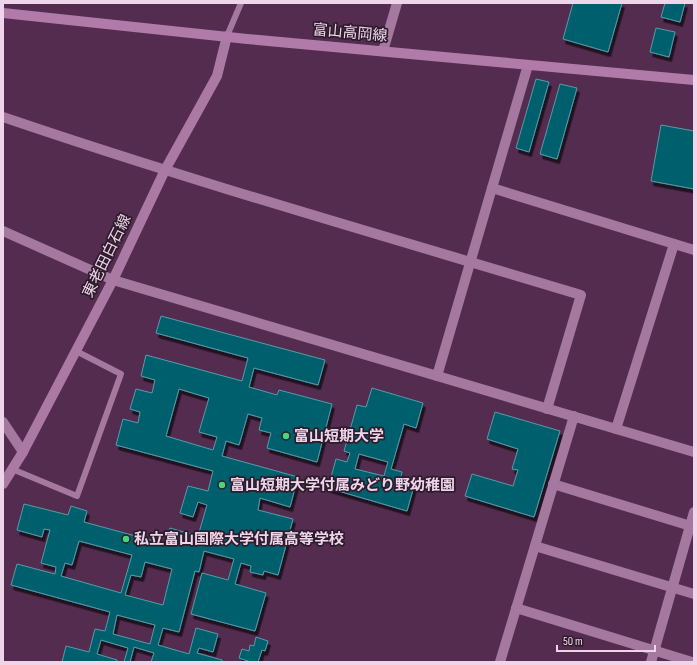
<svg xmlns="http://www.w3.org/2000/svg" width="697" height="665" viewBox="0 0 697 665" font-family="'Sofia Sans Condensed','Noto Sans JP',sans-serif">
  <style>
    .building { fill: #005f6c; stroke: #529dab; fill-rule: evenodd; filter: url(#shadow) }
    .lines { fill: none; stroke-linecap: round; stroke-linejoin: round }
    .lane { stroke: #a5789f; stroke-width: 6 }
    .street { stroke: #a5789f; stroke-width: 10 }
    .secondary { stroke: #aa79a4; stroke-width: 10 }
    .primary { stroke: #b07aa9; stroke-width: 10 }
    .poi-dot { fill: #48d778; stroke: #2e1c2c; stroke-width: 1.5 }
    .labels { text-anchor: middle; dominant-baseline: central; stroke-width: 3.5; stroke-linejoin: round; paint-order: stroke }
    .street-label { font-size: 15px; fill: #eed5ea; stroke: #2e1c2c }
    .poi-label { font-size: 15px; font-weight: bold; fill: #eed5ea; stroke: #2e1c2c; text-anchor: start }
  </style>
  <defs>
    <filter id="shadow"><feDropShadow dx="2.5" dy="4.5" stdDeviation="0" flood-color="#0009"/></filter>
  </defs>
  <rect width="100%" height="100%" fill="#532c4f"/>
  <g class="building">
    <polygon points="573,3 622,3 608,52 563,39"/>
    <polygon points="665,3 685,3 680,22 661,17"/>
    <polygon points="656,28 675,32 669,57 650,52"/>
    <polygon points="536,79 549,82 529,152 516,148"/>
    <polygon points="560,84 577,88 557,159 540,154"/>
    <polygon points="661,125 694,131 694,189 651,181"/>
    <path d="M161 316 325 360 318 385 254 368 249 387 277 395 279 390 332 404 317 462 267 448 271 433 259 430 262 418 248 414 239 445 226 441 222 456 298 477 290 507 260 498 258 510 293 519 278 575 264 571 263 575 250 572 251 566 241 563 235 584 266 593 255 631 191 614 202 573 228 580 234 559 204 551 199 572 195 571 179 632 163 628 158 645 189 654 196 628 218 634 213 652 199 648 197 653 222 660V662H151L154 653 134 647 130 662H124L128 648 101 640 97 654 117 660V662H62L66 646 89 652 95 629 105 631 110 612 11 585 17 564 55 574 56 567 41 563 50 530 44 529 42 537 17 530 24 504 68 515 71 506 87 511 84 522 165 544 170 528 198 536 207 505 198 502 193 517 180 513 188 486 208 491 213 471 116 445 123 419 138 423 140 412 130 409 136 389 152 393 155 380 141 376 146 355 242 381 248 358 156 333ZM179 389 209 398 199 432 217 437 213 450 166 436ZM79 541 132 555 121 593 61 576 65 563 72 565ZM145 562 172 569 163 605 125 595 131 575 141 577ZM117 615 155 625 150 644 113 634Z"/>
    <path d="M372 388 423 403 416 428 404 424 391 469 402 472 400 482 414 486 407 511 328 488 336 459 347 462 350 453 344 451 357 405 366 407ZM359 454 388 462 384 476 355 469Z"/>
    <polygon points="495,412 560,431 534,517 465,496 472,474 513,486 518,470 512,469 518,449 487,439"/>
    <polygon points="256,637 268,641 265,651 262,650 258,662 251,662 239,658 242,649 249,651 250,645 254,646"/>
  </g>
  <g class="lines">
    <g class="lane">
      <polyline points="227,36 241,3"/>
      <polyline points="12,469 77,496 121,374 76,351"/>
    </g>
    <g class="street">
      <polyline points="383,51 397,3"/>
      <path d="M3 117C194 182 388 237 581 295L547 409"/>
      <polyline points="492,188 694,250"/>
      <polyline points="3,231 113,280 694,452"/>
      <polyline points="437,376 528,65"/>
      <polyline points="3,422 23,452"/>
      <polyline points="616,429 674,244"/>
      <polyline points="553,484 694,527"/>
      <polyline points="535,546 694,594"/>
      <polyline points="516,608 692,662"/>
      <polyline points="500,662 574,416"/>
      <polyline points="651,662 694,512"/>
    </g>
    <polyline class="secondary" points="3,484 23,452 113,280 165,170 217,76 227,36"/>
    <polyline class="primary" points="3,13 247,39 694,80"/>
  </g>
  <g class="poi-dot">
    <circle cx="286" cy="436" r="4"/>
    <circle cx="222" cy="485" r="4"/>
    <circle cx="126" cy="539" r="4"/>
  </g>
  <g class="labels">
    <g class="street-label">
      <text transform="translate(350 33) rotate(5)">富山高岡線</text>
      <text transform="translate(107 256) rotate(-64)">東老田白石線</text>
    </g>
    <g class="poi-label">
      <text x="294" y="436">富山短期大学</text>
      <text x="230" y="485">富山短期大学付属みどり野幼稚園</text>
      <text x="134" y="539">私立富山国際大学付属高等学校</text>
    </g>
  </g>
  <rect width="697" height="665" fill="none" stroke="#eed5ea" stroke-width="8"/>
  <path d="M557 645v6h98v-6" fill="none" stroke="#eed5ea" stroke-width="2"/>
  <text x="563" y="645" font-size="12" fill="#eed5ea" stroke="#2e1c2c" stroke-width="3" paint-order="stroke">50 m</text>
</svg>
